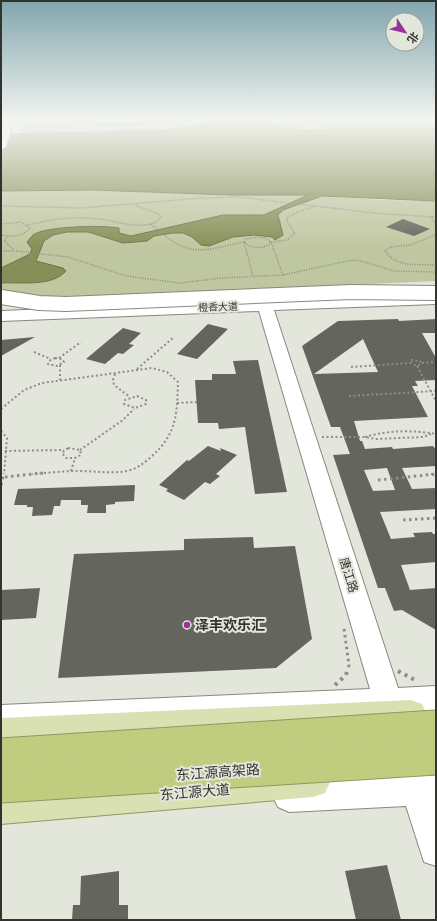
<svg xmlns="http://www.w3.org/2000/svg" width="437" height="921" viewBox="0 0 437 921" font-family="Quicksand,'Noto Sans SC',sans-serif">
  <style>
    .green { fill: #bfc7a0 }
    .water { fill: #868f57; stroke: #6d744b }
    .building { fill: #64665d; fill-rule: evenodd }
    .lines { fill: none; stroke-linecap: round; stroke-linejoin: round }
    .secondary-casing { stroke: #87897f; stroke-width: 2 }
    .primary-casing { stroke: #8f9763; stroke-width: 2 }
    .path-far3 { stroke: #8c8e87; stroke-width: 1.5; stroke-dasharray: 1 1.5; stroke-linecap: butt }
    .path-far2 { stroke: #8c8e87; stroke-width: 2; stroke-dasharray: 2 2.5; stroke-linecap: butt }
    .path-far1 { stroke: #8c8e87; stroke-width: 3; stroke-dasharray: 2.5 3.5; stroke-linecap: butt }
    .path { stroke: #8c8e87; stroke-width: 4; stroke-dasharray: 3 4.5; stroke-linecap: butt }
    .secondary { fill: #fff; fill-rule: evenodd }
    .primary { fill: #d9e1b2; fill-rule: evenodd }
    .secondary-bridge-casing { stroke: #87897f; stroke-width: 16; stroke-linecap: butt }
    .highway-bridge-casing { stroke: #8f9763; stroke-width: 35; stroke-linecap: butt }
    .secondary-bridge { stroke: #fff; stroke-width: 14 }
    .highway-bridge { stroke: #c0cd7f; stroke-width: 33 }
    .poi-dot { fill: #97349a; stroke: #e3e6db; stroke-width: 1.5 }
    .labels { text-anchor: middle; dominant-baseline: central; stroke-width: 4; stroke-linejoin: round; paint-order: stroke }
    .far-street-label { font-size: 10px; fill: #333430; stroke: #e3e6db }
    .street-label { font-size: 12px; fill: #333430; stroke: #e3e6db }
    .near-poi-label { font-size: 14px; font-weight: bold; fill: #333430; stroke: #e3e6db; text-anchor: start }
    .near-street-label { font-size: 14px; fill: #333430; stroke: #e3e6db }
  </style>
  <rect width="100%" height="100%" fill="#e3e6db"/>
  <g class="green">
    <polygon points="22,120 220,120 201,125 158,131 19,134"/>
    <polygon points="268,120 436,120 436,127 301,130 287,128 268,123"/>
    <polygon points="93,190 230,195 309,195 380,200 436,201 436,281 1,301 1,191"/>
  </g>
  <g class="water">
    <path d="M74 120H93L98 122 119 124 179 120C143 125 109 130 74 120Z"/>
    <path d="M220 120H268V123L287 128 301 130 436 127V201L322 196 283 210 278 215 283 235 275 240 272 237 254 235 233 237 209 246 201 245 192 237 183 233H173L154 236 147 241 123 243 88 232H67L53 235 44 241 36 261 63 268 66 271C52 287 21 282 1 283V268L30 254 32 249 27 242C29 240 31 237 33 235 45 226 103 225 119 228V233L131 236 223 215H264L308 195H230L93 190 1 191V134L158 131 201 125Z"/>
  </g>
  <g class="building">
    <polygon points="403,219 430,229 414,236 386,227"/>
    <path d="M398 319 399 321 436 319V333H422L436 358V380L415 381 418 386H412L428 417 354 421 360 441H362L365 449 392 447 393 449 433 446 436 450V466L402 468 412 489 436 488V509L380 512 391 539 415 537 413 533 432 532 433 534H436V562L401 565 410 590 436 588V630L402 610 394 611 385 588H378L333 455 350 454 340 427H331L302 346 338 321ZM363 339 378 372 314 374ZM387 468 395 490 373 491 364 470Z"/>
    <polygon points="208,324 228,329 197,359 177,354"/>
    <polygon points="123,328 141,333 129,344 134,345 123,354 118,353 105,364 86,359"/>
    <polygon points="35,337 1,356 1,340"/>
    <polygon points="258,360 287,492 255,494 245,427 219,429 218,423 198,423 195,380 212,380 212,374 236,374 233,361"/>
    <polygon points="208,446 221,451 220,448 237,455 216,474 220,476 210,484 205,482 184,500 166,491 168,489 159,485 187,460 189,461"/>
    <polygon points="135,485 134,501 115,502 115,504 106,505 106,513 87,513 88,505 81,505 81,500 61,500 60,506 54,506 52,515 32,516 33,507 27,507 27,505 14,505 18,489"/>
    <polygon points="253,537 254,548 295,546 312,639 276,668 58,678 74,554 184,550 184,539"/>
    <polygon points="40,588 36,618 1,620 1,590"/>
    <polygon points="387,865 401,920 356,920 345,871"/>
    <polygon points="119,871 119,905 128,905 128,920 72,920 73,905 80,905 81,876"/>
  </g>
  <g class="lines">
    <defs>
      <g id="secondary">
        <polygon points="4,120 14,120 6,147 1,150 1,133"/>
        <polygon points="263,294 269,296 271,301 436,294 436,304 274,310 398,688 436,686 436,710 406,711 428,776 436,775 436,866 424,862 406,806 289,812 278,807 273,797 278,787 289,782 397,777 377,713 1,729 1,705 370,689 259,311 1,321 1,311 256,301 255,299 257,296"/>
      </g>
      <g id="primary">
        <polygon points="411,700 422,704 426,713 422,722 411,726 1,744 1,718"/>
        <polygon points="313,767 325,771 330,782 325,793 313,797 1,824 1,792"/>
      </g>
    </defs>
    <use href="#secondary" class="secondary-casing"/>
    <use href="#primary" class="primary-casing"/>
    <g class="path-far3">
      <polyline points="105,120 103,121 126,120"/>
      <path d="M303 120C343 133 394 125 436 123"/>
      <polyline points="365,120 365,125"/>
      <polyline points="402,120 404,124"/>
      <polyline points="430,120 436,120"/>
      <path d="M134 205 159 214 161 217 156 222 151 224C188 258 198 252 244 242L253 276"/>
      <polyline points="1,206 81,208 202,198 238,197 383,214 436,217"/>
      <polyline points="431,217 436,226"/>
      <path d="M1 224 21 222 30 228C23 237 11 237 1 235"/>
      <path d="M28 225C51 219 75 216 99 219 117 221 132 228 151 224"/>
      <polyline points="436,233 436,239"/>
      <path d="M435 235 411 245 390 247 385 251C397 268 417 264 436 265"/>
      <polyline points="8,236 4,241 14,250"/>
      <path d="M257 237 265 238 270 241V244C261 249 252 249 244 242L246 239Z"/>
      <polyline points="1,251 17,251 68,257 126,276 180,283 222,278 283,275 352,260 361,261 394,271 436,272"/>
      <polyline points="283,275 271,242 287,240 295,234 287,221 287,218 295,213 313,207"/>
    </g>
    <g class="path-far2">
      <polyline points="34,352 51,359"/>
      <polygon points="55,358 62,359 64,362 57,366 48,364 49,361"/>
      <polyline points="59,358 81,342"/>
      <polygon points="411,360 420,361 421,364 417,366 410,362"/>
      <polyline points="422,363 436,362"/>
      <polyline points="60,365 60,380"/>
      <polyline points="417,366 436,401"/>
      <polyline points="351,367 410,363"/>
      <polyline points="137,369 174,337"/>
      <polyline points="115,374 113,380 114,385 130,397"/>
      <polygon points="137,396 146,400 146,404 135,408 124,404 125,400"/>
      <polyline points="349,396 436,391"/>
      <polyline points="177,403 198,402"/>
      <path d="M1 409 24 390 42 383 152 368 167 372 178 382C177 414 177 434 151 457 144 463 137 469 127 471 111 474 95 471 78 471 63 471 47 473 32 474"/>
      <polyline points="1,416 1,421"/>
      <polyline points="1,431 7,438 4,474"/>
      <polyline points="322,437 365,437 376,439 423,437 431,434"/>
      <path d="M365 437C387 430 414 430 436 434"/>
      <polygon points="68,448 80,450 81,455 75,458 66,458 62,453"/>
      <polyline points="80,450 123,420 134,409"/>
      <polyline points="5,451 64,450"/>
      <polyline points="71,471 75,458"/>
      <polyline points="431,474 436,474"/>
    </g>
    <g class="path-far1">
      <polyline points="5,477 43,473"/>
      <polyline points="378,480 436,474"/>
      <polyline points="1,485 4,473"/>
      <polyline points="403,520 436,518"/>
      <polyline points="344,629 349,665 348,669"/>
    </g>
    <g class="path">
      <polyline points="398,671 415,680"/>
      <polyline points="335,685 346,675 348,668"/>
    </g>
    <use href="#secondary" class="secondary"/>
    <use href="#primary" class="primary"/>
    <defs>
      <polyline id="secondary-bridge" points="1,297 39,303 66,304 351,292 436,293"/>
      <g id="highway-bridge">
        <polyline points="1,755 436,727"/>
        <polyline points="1,786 436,758"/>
      </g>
    </defs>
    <use href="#secondary-bridge" class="secondary-bridge-casing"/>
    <use href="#highway-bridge" class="highway-bridge-casing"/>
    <use href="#secondary-bridge" class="secondary-bridge"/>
    <use href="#highway-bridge" class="highway-bridge"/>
  </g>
  <linearGradient id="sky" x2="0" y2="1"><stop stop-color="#81a5ae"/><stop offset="0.48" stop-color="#f2f4ef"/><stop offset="1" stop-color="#f2f4ef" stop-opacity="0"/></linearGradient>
  <rect width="437" height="249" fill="url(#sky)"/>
  <circle class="poi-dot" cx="187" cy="625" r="4"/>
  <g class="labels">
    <g class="far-street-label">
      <text transform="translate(218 307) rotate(-2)">橙香大道</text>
    </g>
    <g class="street-label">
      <text transform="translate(349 575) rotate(73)">唐江路</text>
    </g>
    <g class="near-poi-label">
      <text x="195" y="625">泽丰欢乐汇</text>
    </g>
    <g class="near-street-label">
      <text transform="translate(218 772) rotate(-4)">东江源高架路</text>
      <text transform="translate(195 792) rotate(-5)">东江源大道</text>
    </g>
  </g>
  <rect width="437" height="921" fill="none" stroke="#333430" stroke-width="4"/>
  <g transform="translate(405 32) rotate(125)"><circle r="19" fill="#e3e6db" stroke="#9d9f97"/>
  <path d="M0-3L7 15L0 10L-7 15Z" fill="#97349a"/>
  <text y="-6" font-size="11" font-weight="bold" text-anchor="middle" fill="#333430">北</text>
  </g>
</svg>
